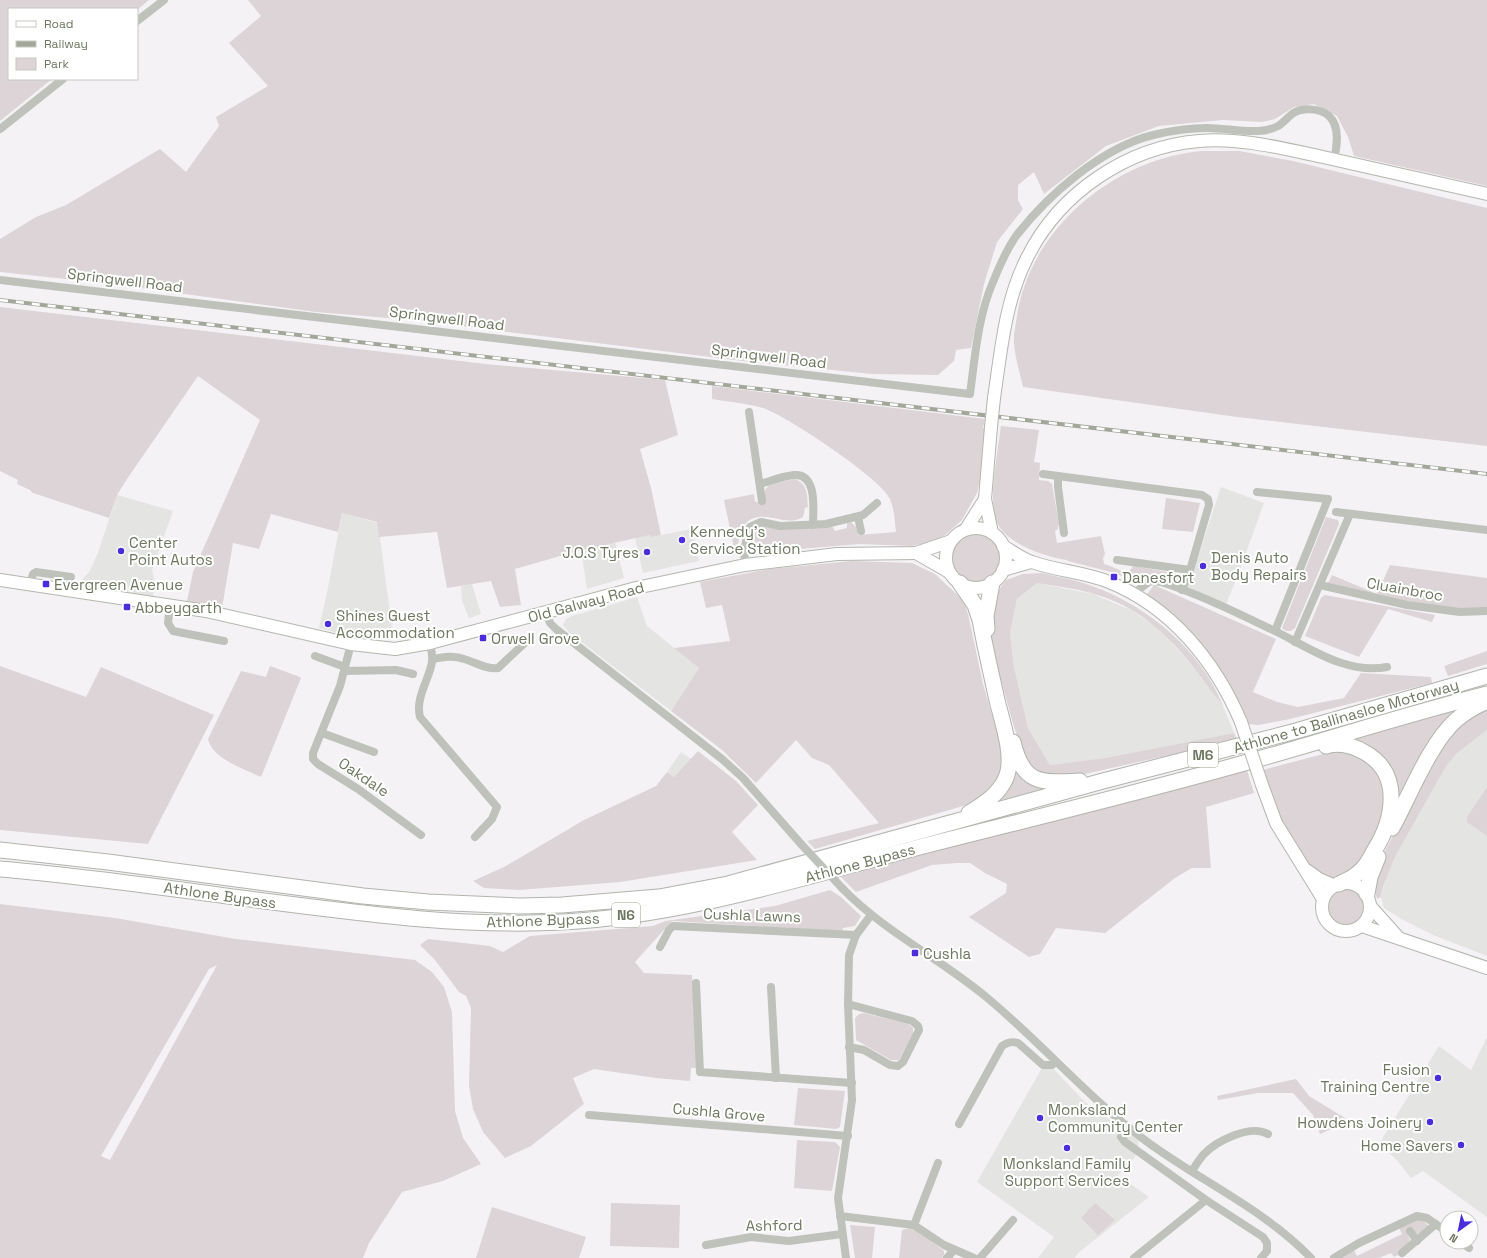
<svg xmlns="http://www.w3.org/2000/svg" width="1487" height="1258" viewBox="0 0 1487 1258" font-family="'Space Grotesk',sans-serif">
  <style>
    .built { fill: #e4e4e3 }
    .green { fill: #dcd4d7; fill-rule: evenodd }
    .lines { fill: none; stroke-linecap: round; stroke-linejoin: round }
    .secondary-casing { stroke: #b3b7ad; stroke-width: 14 }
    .highway-casing { stroke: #b1b4ac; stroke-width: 17 }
    .street { stroke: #bfc2ba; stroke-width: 8 }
    .secondary { stroke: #fff; stroke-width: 12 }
    .highway { stroke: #fff; stroke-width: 15 }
    .rail-casing { stroke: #a2a79a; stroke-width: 4 }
    .rail { stroke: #fff; stroke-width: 2.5; stroke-dasharray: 8; stroke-linecap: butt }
    .secondary-bridge-casing { stroke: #b3b7ad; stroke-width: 14; stroke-linecap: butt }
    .street-bridge { stroke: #bfc2ba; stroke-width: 8 }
    .secondary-bridge { stroke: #fff; stroke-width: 12 }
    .poi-dot { fill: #4b2ddb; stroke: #fff; stroke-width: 1.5 }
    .labels { text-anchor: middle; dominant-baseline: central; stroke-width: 4; stroke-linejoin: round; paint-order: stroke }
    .shield { fill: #fff; stroke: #99a08e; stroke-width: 1 }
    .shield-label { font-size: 14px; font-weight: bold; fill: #6d775e }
    .street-label { font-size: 15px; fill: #6d775e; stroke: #fff }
    .poi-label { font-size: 15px; fill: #6d775e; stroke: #fff; text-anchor: start }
  </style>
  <rect width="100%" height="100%" fill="#f5f2f6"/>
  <g class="built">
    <polygon points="1221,487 1264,503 1238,575 1226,604 1188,587"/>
    <polygon points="117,495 173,511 152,570 155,583 153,596 74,585 78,584 90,571 99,550"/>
    <polygon points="342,513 378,523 393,636 373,640 357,638 319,628 327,593"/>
    <polygon points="692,529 699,561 643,573 635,538 650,535 651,537"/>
    <polygon points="615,542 624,578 587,589 581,550"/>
    <polygon points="1037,583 1093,594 1131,610 1160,629 1205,681 1223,706 1234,733 1105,758 1050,765 1028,728 1014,667 1010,633 1017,599"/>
    <polygon points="472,584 481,614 469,618 462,601 461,586"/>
    <polygon points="637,597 647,626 699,668 671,711 570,633 563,625 566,619 572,616"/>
    <polygon points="1487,730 1487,956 1433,935 1403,920 1384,908 1381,897 1382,889 1395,857 1445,768 1456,754"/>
    <polygon points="681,752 691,759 674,777 667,772"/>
    <polygon points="1487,1037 1487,1217 1423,1171 1411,1178 1396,1159 1379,1144 1439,1046 1471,1070"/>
    <polygon points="1046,1061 1085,1102 1139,1141 1135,1157 1118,1175 1149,1197 1078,1253 1075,1258 1038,1258 1054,1237 977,1182"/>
  </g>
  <g class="green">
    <polygon points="0,0 149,0 137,10 9,9 9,79 52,79 0,121"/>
    <polygon points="248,0 1487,0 1487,186 1354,156 1348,137 1337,116 1314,104 1294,107 1275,119 1262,122 1223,120 1159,126 1106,146 1044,194 1034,172 1018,185 1018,200 1023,209 997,242 984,284 971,348 956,350 954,361 938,375 872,374 751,362 412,320 316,312 112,284 0,272 0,239 36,217 66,205 160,149 186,172 219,126 216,117 268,86 229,43 261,16"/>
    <path d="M1202 151H1239L1293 161 1487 208V446L1237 417 1023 387C1020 373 1015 358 1014 343 1013 335 1016 324 1017 316 1030 228 1116 158 1202 151Z"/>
    <polygon points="0,307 486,364 665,380 678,435 640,449 651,488 661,535 651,537 650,535 581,550 515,569 521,605 500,607 491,581 447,588 437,532 379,537 377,522 342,513 338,532 271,514 259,549 233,543 222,608 187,601 193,572 260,420 198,376 127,479 117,495 109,518 33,493 30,490 17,484 18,480 0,471"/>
    <path d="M712 386 985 419 983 428H986L981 476 977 493 962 520 944 536 936 541 912 546 859 544 752 553C743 543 756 533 760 526H832L835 531 847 528V523L851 522 856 527 858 535 896 532C895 522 894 508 890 499 882 479 785 415 763 408 746 403 728 402 712 399Z"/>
    <path d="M1001 426 1039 430 1034 462 1040 463 1039 480 1048 481 1052 484 1059 524 1058 529 1055 531 1057 543 1101 536 1105 554 1103 558 1104 564C1113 566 1119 571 1128 573L1133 566 1179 574 1180 579 1175 580 1156 575 1127 578 1111 572 1068 561 1067 560C1046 557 1001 543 995 517 989 493 998 451 1001 426Z"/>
    <path d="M794 479C808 483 807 495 808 507L805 508 803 517C786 528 765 509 748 521 737 529 741 553 730 556L733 543 724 500 754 494 755 502 764 501 765 490 769 485Z"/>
    <polygon points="1166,498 1200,503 1193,532 1162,529"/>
    <polygon points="1326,517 1338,520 1339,524 1295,628 1291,631 1286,631 1282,628"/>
    <circle cx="975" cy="559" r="26"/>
    <polygon points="852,561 912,563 935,574 964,601 968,614 983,684 1002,749 1004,761 996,787 977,802 815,849 807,841 879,823 829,765 812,758 796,740 756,783 722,750 671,711 699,668 674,648 730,641 722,605 706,608 700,582 770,569"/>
    <path d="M1390 565 1487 578V608C1433 611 1381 595 1328 583L1332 575 1377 594Z"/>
    <path d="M1042 573C1059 577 1076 580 1092 586 1148 606 1201 650 1223 706 1185 656 1156 611 1091 593 1073 588 1055 586 1037 583L1017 599 1010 633 1014 667 1028 728 1050 765 1105 758 1234 733 1237 740 1058 780 1037 774 1026 759 1014 727 992 647 990 631 996 594 1006 580 1023 574Z"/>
    <polygon points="1154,585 1276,639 1253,692 1277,702 1298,707 1344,698 1361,673 1431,677 1432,683 1290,719 1258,725 1248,724 1234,694 1197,637 1147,596 1147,594"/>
    <polygon points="1325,595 1435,615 1432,622 1388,609 1359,657 1305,636 1321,598"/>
    <polygon points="1487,651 1487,664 1448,676 1444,666"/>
    <polygon points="0,666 86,697 101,667 214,715 148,844 0,830"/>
    <path d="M270 666 300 677 301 678 261 777C245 769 212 759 208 739L241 671 266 677Z"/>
    <polygon points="1487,707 1487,730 1456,754 1445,768 1395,857 1382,889 1381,897 1377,899 1374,887 1378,864 1428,769 1455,727"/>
    <polygon points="1462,708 1398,810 1393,781 1343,740"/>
    <polygon points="698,751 736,781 758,805 732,832 757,860 620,882 519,890 484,888 473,881 504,867 584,820 656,786 667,772 674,777"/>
    <polygon points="1331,752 1348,752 1368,761 1386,786 1385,816 1359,865 1339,878 1330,879 1313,871 1304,861 1283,828 1262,770"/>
    <polygon points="1014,759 1038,787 1049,790 992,807"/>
    <polygon points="1247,770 1254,793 1206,807 1211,868 1192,868 1175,878 1105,933 1056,928 1040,954 1029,957 969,917 1006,893 1007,884 985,873 970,863 957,863 932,865 856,892 841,877 1145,795"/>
    <polygon points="1487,787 1487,836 1467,822 1467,817"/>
    <circle cx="1347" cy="908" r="20"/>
    <polygon points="830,890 841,897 861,916 855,926 843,928 842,931 672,921 635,962 644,973 692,975 698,1068 691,1068 690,1081 656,1078 594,1069 573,1078 584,1104 531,1146 505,1158 483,1132 473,1109 469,1086 471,1008 466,996 459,992 435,960 420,945 428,939 490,946 503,952 530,936 653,926 665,921 775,906"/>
    <path d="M0 904 115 918 236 939 415 960 432 972 444 987 452 1012 455 1111 463 1138 481 1164 443 1181 402 1192 369 1243 363 1258H0ZM217 965 110 1160 101 1156 209 969Z"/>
    <polygon points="864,1013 908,1024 913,1028 913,1034 899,1060 891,1060 856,1040 855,1018 859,1014"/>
    <polygon points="1296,1079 1309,1096 1350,1121 1320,1134 1313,1115 1293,1093 1258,1093 1218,1100 1217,1096"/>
    <polygon points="798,1088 845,1091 840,1127 836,1129 794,1125"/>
    <polygon points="797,1140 835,1142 840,1147 832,1191 794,1188"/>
    <polygon points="611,1203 680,1205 679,1248 610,1246"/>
    <polygon points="1095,1203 1115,1220 1098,1235 1081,1218"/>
    <polygon points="492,1207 586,1237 579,1258 476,1258"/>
    <polygon points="1421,1218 1429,1226 1421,1233 1417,1234 1411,1228 1406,1231 1410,1240 1408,1244 1399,1251 1400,1254 1394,1257 1391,1253 1379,1258 1339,1258 1354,1250 1357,1256 1400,1235 1402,1234 1399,1228"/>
    <polygon points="850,1225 875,1227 872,1258 855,1258"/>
    <polygon points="910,1228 916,1229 944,1251 944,1255 942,1258 899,1258 902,1230"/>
  </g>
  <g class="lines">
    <defs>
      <g id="secondary">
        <path d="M994 398C1001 351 1005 301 1027 258 1059 193 1127 147 1199 141 1239 137 1285 149 1323 157 1378 169 1432 182 1487 194"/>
        <polyline points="991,427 985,499 992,533"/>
        <circle cx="976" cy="558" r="30"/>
        <polyline points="966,529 985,499"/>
        <path d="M1003 546C1012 551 1022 559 1032 562 1057 571 1084 572 1109 582 1171 607 1215 661 1241 722"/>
        <polyline points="916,553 949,572"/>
        <polyline points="1003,570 1031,562"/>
        <polyline points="0,580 206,611 351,644 395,649 430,643 636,588 745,565 837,554 916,553 951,541"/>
        <polyline points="1262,785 1276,823 1323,899"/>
        <polyline points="1308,871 1319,879 1335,886"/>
        <circle cx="1346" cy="907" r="24"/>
        <polyline points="1371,907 1397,936"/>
        <polyline points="1362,926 1487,968"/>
      </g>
      <g id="highway">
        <path d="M960 583 975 605 980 620C985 647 991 673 997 700 1002 721 1014 755 1007 775 1001 793 984 804 969 813"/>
        <polyline points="987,629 986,616 992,583"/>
        <path d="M1013 742C1023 785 1041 783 1080 781"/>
        <path d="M1326 746C1340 742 1352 745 1364 752 1403 773 1394 820 1374 851 1370 859 1365 868 1358 873 1353 878 1345 881 1339 884"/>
        <path d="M1392 828C1409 797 1430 743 1456 720 1465 712 1476 706 1487 701"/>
        <polyline points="0,850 108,862 363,896 428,902 520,906 562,905 659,897 728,884 1103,781 1296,731 1487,676"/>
        <path d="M0 869C94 877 187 891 280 903 374 915 467 927 562 922 681 916 797 879 912 849 1021 821 1130 795 1237 765 1321 742 1403 715 1487 694"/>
        <polyline points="1367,894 1370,877 1378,857"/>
      </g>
    </defs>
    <use href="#secondary" class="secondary-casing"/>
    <use href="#highway" class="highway-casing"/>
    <g class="street">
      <polyline points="137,21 164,0"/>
      <polyline points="0,129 63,79"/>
      <path d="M0 280 970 394C975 357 978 316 993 282 999 267 1007 249 1016 236 1048 195 1101 148 1153 135 1170 131 1189 128 1207 128 1224 128 1241 132 1258 131 1265 131 1272 129 1278 126 1283 123 1287 118 1292 114 1302 107 1320 108 1329 116 1340 126 1337 147 1334 159"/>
      <polyline points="749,412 762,501"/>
      <polyline points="1043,474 1202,495 1208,499 1209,505 1190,570 1182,590"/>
      <polyline points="1058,477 1058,487 1064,533"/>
      <path d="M760 484C771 481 783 476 794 475 818 473 813 511 813 525"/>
      <polyline points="1257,492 1328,499 1275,631"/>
      <polyline points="1336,512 1487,530"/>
      <polyline points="858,517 861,531"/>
      <polyline points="1117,560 1190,570"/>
      <path d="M745 565C744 552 745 539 750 527L761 522 780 526 826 524 863 515 877 503"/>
      <polyline points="30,585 33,574 36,572 71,577"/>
      <polyline points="1320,585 1407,605 1460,612 1487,611"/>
      <path d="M1133 594 1150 581 1161 582C1199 594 1237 613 1273 630 1308 647 1346 675 1387 667"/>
      <polyline points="170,605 168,623 173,631 224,641"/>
      <polyline points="546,613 550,623 556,629 722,759 743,778 801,844"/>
      <polyline points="1295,642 1350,514"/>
      <path d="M430 643C431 649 433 656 432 662 429 680 415 698 420 717L497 807 492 819 475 837"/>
      <polyline points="351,644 340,686 313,753 313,759 318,764 358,789 421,835"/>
      <polyline points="315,656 345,667"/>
      <path d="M433 659C443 657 454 655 464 659 475 662 487 670 498 668L530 638"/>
      <polyline points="344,671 396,670 413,674"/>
      <polyline points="322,733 374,752"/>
      <path d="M843 889C885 932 939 958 985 996 1041 1042 1088 1098 1146 1141 1200 1181 1264 1209 1311 1258"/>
      <polyline points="660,947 669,930 673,926 856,935"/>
      <polyline points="696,983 700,1072 852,1083"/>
      <polyline points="771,987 776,1078"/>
      <polyline points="848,1004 912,1021 918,1026 919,1030 903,1062 898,1066 890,1065 864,1050 849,1047"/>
      <polyline points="589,1115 848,1136"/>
      <path d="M959 1124 1002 1046C1008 1042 1012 1041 1018 1043L1043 1065H1052L1056 1062"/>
      <polyline points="1130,1128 1121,1137 1125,1142 1206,1200 1263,1237 1267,1243 1267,1251 1261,1258"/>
      <path d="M1192 1171C1195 1166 1199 1160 1203 1155 1216 1141 1250 1124 1268 1134"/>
      <polyline points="840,1216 914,1225 944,1245 974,1258"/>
      <polyline points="914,1225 938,1163"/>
      <polyline points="1410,1231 1417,1241"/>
      <polyline points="1460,1242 1469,1248"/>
      <polyline points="706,1245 751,1237 789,1241 842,1234"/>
      <polyline points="1402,1253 1436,1224"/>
      <polyline points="846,1258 838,1198 852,1100 848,1004 849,955 856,935 871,915"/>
      <polyline points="947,1258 954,1250"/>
      <polyline points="980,1258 1013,1220"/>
      <polyline points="1134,1258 1206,1200"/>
      <polyline points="1334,1258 1359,1243 1417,1216 1427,1218 1447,1232"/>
    </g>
    <use href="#secondary" class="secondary"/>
    <use href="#highway" class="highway"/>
    <defs>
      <polyline id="rail" points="0,300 1487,474"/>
    </defs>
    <use href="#rail" class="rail-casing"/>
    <use href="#rail" class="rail"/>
    <defs>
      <g id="secondary-bridge">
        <polyline points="991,427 994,398"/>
        <polyline points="1241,722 1262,785"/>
      </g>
    </defs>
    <use href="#secondary-bridge" class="secondary-bridge-casing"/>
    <polyline class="street-bridge" points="801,844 843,889"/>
    <use href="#secondary-bridge" class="secondary-bridge"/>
  </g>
  <g class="poi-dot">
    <circle cx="682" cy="540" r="4"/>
    <circle cx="121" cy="551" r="4"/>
    <circle cx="647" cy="552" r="4"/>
    <circle cx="1203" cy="566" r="4"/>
    <rect x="1110" y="573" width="8" height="8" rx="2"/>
    <rect x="42" y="580" width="8" height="8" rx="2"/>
    <rect x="123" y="603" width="8" height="8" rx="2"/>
    <circle cx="328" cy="624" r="4"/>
    <rect x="479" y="634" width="8" height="8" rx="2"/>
    <rect x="911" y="949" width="8" height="8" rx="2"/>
    <circle cx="1438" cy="1078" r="4"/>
    <circle cx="1040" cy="1118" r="4"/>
    <circle cx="1430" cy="1122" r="4"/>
    <circle cx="1461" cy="1145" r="4"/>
    <circle cx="1067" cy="1148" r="4"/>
  </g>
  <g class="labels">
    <g class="shield">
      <rect x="1188" y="743" width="30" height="24" rx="3"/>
      <rect x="612" y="903" width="28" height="24" rx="3"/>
    </g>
    <g class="shield-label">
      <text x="1203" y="755">M6</text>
      <text x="626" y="915">N6</text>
    </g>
    <g class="street-label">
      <text transform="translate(125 280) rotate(7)">Springwell Road</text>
      <text transform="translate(447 318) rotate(7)">Springwell Road</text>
      <text transform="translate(769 356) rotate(7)">Springwell Road</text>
      <text transform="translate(1405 589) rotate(10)">Cluainbroc</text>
      <text transform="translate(586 602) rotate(-15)">Old Galway Road</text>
      <text transform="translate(1346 716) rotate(-16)">Athlone to Ballinasloe Motorway</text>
      <text transform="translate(364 777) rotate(34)">Oakdale</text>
      <text transform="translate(860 863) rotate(-15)">Athlone Bypass</text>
      <text transform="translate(220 895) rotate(8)">Athlone Bypass</text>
      <text transform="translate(752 915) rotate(2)">Cushla Lawns</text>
      <text transform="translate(543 920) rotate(-2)">Athlone Bypass</text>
      <text transform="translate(719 1112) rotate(5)">Cushla Grove</text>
      <text transform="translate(774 1225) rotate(-1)">Ashford</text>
    </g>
    <g class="poi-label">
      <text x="690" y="531">Kennedy's<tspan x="690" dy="17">Service Station</tspan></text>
      <text x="129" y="542">Center<tspan x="129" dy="17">Point Autos</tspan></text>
      <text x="639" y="552" text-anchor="end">J.O.S Tyres</text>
      <text x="1211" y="557">Denis Auto<tspan x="1211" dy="17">Body Repairs</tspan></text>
      <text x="1122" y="577">Danesfort</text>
      <text x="54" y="584">Evergreen Avenue</text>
      <text x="135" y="607">Abbeygarth</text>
      <text x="336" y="615">Shines Guest<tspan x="336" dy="17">Accommodation</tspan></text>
      <text x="491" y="638">Orwell Grove</text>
      <text x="923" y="953">Cushla</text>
      <text x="1430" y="1069" text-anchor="end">Fusion<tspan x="1430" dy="17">Training Centre</tspan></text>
      <text x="1048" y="1109">Monksland<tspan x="1048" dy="17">Community Center</tspan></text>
      <text x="1422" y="1122" text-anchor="end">Howdens Joinery</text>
      <text x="1453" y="1145" text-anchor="end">Home Savers</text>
      <text x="1067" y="1163" text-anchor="middle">Monksland Family<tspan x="1067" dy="17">Support Services</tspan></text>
    </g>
  </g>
  <rect x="8" y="8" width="130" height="72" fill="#ffffff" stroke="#c5c9bf"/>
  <rect x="16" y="21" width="20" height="6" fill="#ffffff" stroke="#c5c9bf"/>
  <text x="44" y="28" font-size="12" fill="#6d775e">Road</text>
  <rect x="16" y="41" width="20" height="6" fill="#a2a79a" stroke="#c5c9bf"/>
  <text x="44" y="48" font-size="12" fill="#6d775e">Railway</text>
  <rect x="16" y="58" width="20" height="12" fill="#dcd4d7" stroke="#c5c9bf"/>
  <text x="44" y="68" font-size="12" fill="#6d775e">Park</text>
  <g transform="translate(1459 1230) rotate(213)"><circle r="19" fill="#ffffff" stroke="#c5c9bf"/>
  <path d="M0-3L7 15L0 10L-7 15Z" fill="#4b2ddb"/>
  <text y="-6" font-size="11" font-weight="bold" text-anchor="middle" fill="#6d775e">N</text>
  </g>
</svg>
